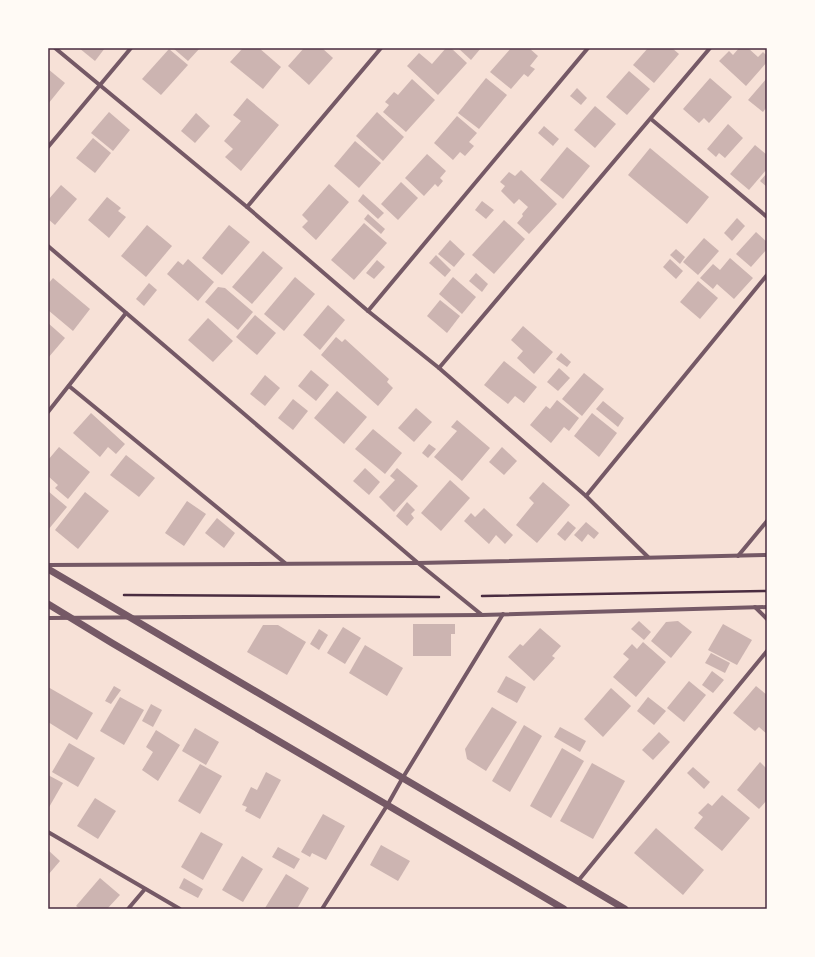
<svg xmlns="http://www.w3.org/2000/svg" width="815" height="957" viewBox="0 0 815 957" font-family="Manrope,sans-serif">
  <style>
    .building { fill: #ccb4b1 }
    .lines { fill: none; stroke-linecap: round; stroke-linejoin: round }
    .path { stroke: #4a2c40; stroke-width: 2.5 }
    .minor { stroke: #755966; stroke-width: 4 }
    .tertiary { stroke: #755966; stroke-width: 7 }
    .neatline { fill: none; stroke: #4a2c40; stroke-width: 1.5 }
  </style>
  <rect width="100%" height="100%" fill="#f7e1d7"/>
  <g class="building">
    <polygon points="79,48 105,48 95,61"/>
    <polygon points="173,48 200,48 188,61"/>
    <polygon points="243,48 259,48 281,67 263,89 230,62"/>
    <polygon points="304,48 322,48 333,58 309,85 288,66"/>
    <polygon points="446,48 451,48 467,63 438,95 407,66 419,53 432,64"/>
    <polygon points="458,48 481,48 471,60"/>
    <polygon points="511,48 529,48 538,56 530,66 535,69 528,77 524,74 511,89 490,72"/>
    <polygon points="648,48 672,48 679,54 654,83 633,65"/>
    <polygon points="739,48 748,48 758,57 763,52 767,56 767,62 746,86 719,61 729,51 733,55"/>
    <polygon points="169,49 188,65 161,95 142,79"/>
    <polygon points="48,69 65,83 48,104"/>
    <polygon points="629,71 650,89 627,115 606,97"/>
    <polygon points="486,78 507,95 479,129 458,113"/>
    <polygon points="710,78 732,97 709,123 704,118 699,123 683,109"/>
    <polygon points="767,78 767,108 766,108 763,112 748,100"/>
    <polygon points="412,79 435,100 406,132 383,112 389,105 385,102 394,92 398,95"/>
    <polygon points="577,88 587,98 581,105 570,96"/>
    <polygon points="247,98 279,125 241,171 225,157 233,149 224,141 241,121 233,115"/>
    <polygon points="595,106 616,124 595,148 574,130"/>
    <polygon points="109,112 130,130 113,151 91,133"/>
    <polygon points="377,112 404,137 383,161 356,136"/>
    <polygon points="196,113 210,126 195,143 181,131"/>
    <polygon points="457,116 477,133 469,142 474,146 465,156 460,152 453,160 434,143"/>
    <polygon points="728,124 743,138 725,158 719,153 716,157 707,149"/>
    <polygon points="544,126 559,139 553,146 538,133"/>
    <polygon points="93,138 111,153 95,173 76,158"/>
    <polygon points="355,141 381,163 359,188 334,166"/>
    <polygon points="755,145 767,155 767,169 749,190 730,174"/>
    <polygon points="567,147 590,166 563,199 540,180"/>
    <polygon points="650,148 709,197 687,224 628,175"/>
    <polygon points="427,154 446,171 440,178 443,181 438,187 435,184 424,196 405,178"/>
    <polygon points="521,170 557,204 529,234 517,223 523,216 522,214 528,207 519,199 514,204 501,191 505,186 500,182 509,172 515,176"/>
    <polygon points="767,173 767,187 760,181"/>
    <polygon points="401,182 418,198 398,220 381,204"/>
    <polygon points="329,184 349,202 316,240 302,227 308,221 302,215"/>
    <polygon points="61,185 77,199 55,225 48,219 48,200"/>
    <polygon points="363,194 384,213 378,219 358,201"/>
    <polygon points="107,197 121,208 118,211 126,217 109,238 88,220"/>
    <polygon points="482,201 494,210 486,219 475,210"/>
    <polygon points="368,214 385,229 381,234 364,219"/>
    <polygon points="737,218 745,226 732,241 724,233"/>
    <polygon points="504,220 525,239 494,274 472,255"/>
    <polygon points="364,223 387,243 354,280 331,260"/>
    <polygon points="147,225 172,246 146,277 121,256"/>
    <polygon points="229,225 250,242 222,275 202,258"/>
    <polygon points="756,232 767,242 767,249 751,267 736,254"/>
    <polygon points="704,238 719,251 698,275 683,262"/>
    <polygon points="450,240 465,254 454,267 438,254"/>
    <polygon points="676,249 685,257 680,264 670,255"/>
    <polygon points="263,251 283,268 252,304 232,287"/>
    <polygon points="436,255 451,270 445,277 429,263"/>
    <polygon points="730,258 753,278 734,299 717,284 713,289 700,278 713,264 720,270"/>
    <polygon points="188,259 214,282 198,301 167,274 178,261 183,265"/>
    <polygon points="670,259 683,271 676,279 663,267"/>
    <polygon points="377,260 385,267 374,279 366,273"/>
    <polygon points="476,273 488,284 482,292 469,281"/>
    <polygon points="295,277 315,294 284,331 264,314"/>
    <polygon points="453,277 476,297 462,314 439,294"/>
    <polygon points="53,278 90,309 73,331 48,310 48,284"/>
    <polygon points="698,281 718,298 700,319 680,302"/>
    <polygon points="149,283 157,290 144,306 136,299"/>
    <polygon points="218,287 225,288 253,312 238,330 205,302"/>
    <polygon points="440,300 460,316 447,333 427,316"/>
    <polygon points="328,305 345,320 320,350 303,335"/>
    <polygon points="255,315 276,333 257,355 236,337"/>
    <polygon points="208,318 233,341 213,362 188,340"/>
    <polygon points="48,323 65,338 48,358"/>
    <polygon points="523,326 553,352 534,374 517,358 523,351 511,340"/>
    <polygon points="336,337 342,342 345,339 389,379 387,382 393,388 378,406 321,355"/>
    <polygon points="561,353 571,362 567,367 556,359"/>
    <polygon points="504,361 537,387 524,403 515,396 508,404 484,385"/>
    <polygon points="559,368 570,378 558,391 547,382"/>
    <polygon points="311,370 329,385 316,401 298,386"/>
    <polygon points="584,373 604,389 582,416 562,399"/>
    <polygon points="265,375 280,388 265,406 250,394"/>
    <polygon points="337,391 367,417 344,444 314,418"/>
    <polygon points="293,399 308,411 293,430 278,418"/>
    <polygon points="557,400 579,418 569,431 564,427 551,443 530,425 546,406 550,409"/>
    <polygon points="603,401 624,418 618,427 596,409"/>
    <polygon points="416,408 432,422 414,442 398,428"/>
    <polygon points="91,413 125,444 116,454 108,447 100,457 73,433"/>
    <polygon points="592,413 617,433 599,457 574,436"/>
    <polygon points="457,420 490,448 462,481 434,457 457,431 451,427"/>
    <polygon points="373,429 402,453 385,474 355,449"/>
    <polygon points="429,444 436,449 428,458 422,453"/>
    <polygon points="59,447 90,472 68,499 55,488 58,485 48,476 48,460"/>
    <polygon points="502,447 517,461 504,475 489,462"/>
    <polygon points="126,455 155,478 139,497 110,475"/>
    <polygon points="365,468 380,482 369,495 353,481"/>
    <polygon points="397,468 418,486 394,512 379,497 395,480 390,476"/>
    <polygon points="450,480 470,498 441,531 421,513"/>
    <polygon points="543,482 570,505 537,543 516,525 534,503 529,498"/>
    <polygon points="48,491 67,507 48,530"/>
    <polygon points="85,492 109,511 78,549 55,530"/>
    <polygon points="187,501 206,514 184,546 165,533"/>
    <polygon points="407,502 415,510 411,514 414,518 407,526 396,516"/>
    <polygon points="484,508 513,535 505,544 496,535 489,544 464,521 471,513 475,517"/>
    <polygon points="217,518 235,533 224,548 205,533"/>
    <polygon points="568,521 576,528 565,541 557,534"/>
    <polygon points="586,522 599,533 594,539 588,534 582,542 574,535"/>
    <polygon points="639,621 651,632 644,640 631,629"/>
    <polygon points="678,621 692,632 671,658 651,641 666,622"/>
    <polygon points="413,624 455,624 455,634 451,634 451,656 413,656"/>
    <polygon points="723,624 752,640 737,665 708,650"/>
    <polygon points="263,625 278,625 306,642 287,675 247,652"/>
    <polygon points="343,627 361,638 345,664 327,653"/>
    <polygon points="540,628 561,646 552,656 555,658 534,681 508,657 520,644 523,646"/>
    <polygon points="319,629 328,635 319,650 310,644"/>
    <polygon points="643,642 666,662 636,697 613,677 629,659 623,654 632,644 637,649"/>
    <polygon points="365,645 403,668 387,696 349,673"/>
    <polygon points="711,653 730,663 725,673 705,663"/>
    <polygon points="712,671 724,680 713,693 702,685"/>
    <polygon points="506,676 526,687 517,703 497,692"/>
    <polygon points="689,681 706,695 684,722 667,708"/>
    <polygon points="114,686 121,690 111,704 105,701"/>
    <polygon points="756,686 767,695 767,734 759,727 755,731 733,713"/>
    <polygon points="48,687 93,713 77,740 48,722"/>
    <polygon points="611,688 631,706 603,737 584,719"/>
    <polygon points="120,697 144,710 124,745 100,731"/>
    <polygon points="648,697 666,711 654,725 637,711"/>
    <polygon points="151,704 162,710 153,727 142,721"/>
    <polygon points="492,707 517,722 486,771 467,759 465,749"/>
    <polygon points="524,725 542,736 510,792 492,781"/>
    <polygon points="560,727 586,741 580,752 554,737"/>
    <polygon points="195,728 219,742 206,765 182,751"/>
    <polygon points="156,730 180,745 158,781 142,770 153,752 146,747"/>
    <polygon points="659,732 670,742 653,760 642,750"/>
    <polygon points="69,743 95,758 78,787 52,772"/>
    <polygon points="562,748 584,761 551,818 530,806"/>
    <polygon points="760,762 767,769 767,800 759,809 737,790"/>
    <polygon points="592,763 625,781 593,839 560,821"/>
    <polygon points="200,764 222,776 200,814 178,801"/>
    <polygon points="693,767 710,782 704,789 687,773"/>
    <polygon points="266,772 281,780 260,819 245,811 247,807 242,805 251,787 257,790"/>
    <polygon points="48,775 63,783 48,809"/>
    <polygon points="722,795 750,818 722,851 694,828 703,817 698,813 708,803 712,806"/>
    <polygon points="95,798 116,811 98,839 77,826"/>
    <polygon points="323,814 345,826 326,860 312,853 310,857 301,852"/>
    <polygon points="656,828 704,870 683,895 634,853"/>
    <polygon points="201,832 223,844 203,880 181,867"/>
    <polygon points="381,845 410,861 398,881 370,865"/>
    <polygon points="278,847 300,859 294,869 272,857"/>
    <polygon points="48,850 60,861 48,875"/>
    <polygon points="242,856 263,869 243,902 222,890"/>
    <polygon points="286,874 309,888 297,909 266,909 265,908"/>
    <polygon points="100,878 120,895 107,909 80,909 76,906"/>
    <polygon points="184,878 203,889 198,898 179,888"/>
  </g>
  <g class="lines">
    <g class="path">
      <polyline points="124,595 439,597"/>
      <polyline points="482,596 767,591"/>
    </g>
    <g class="minor">
      <polyline points="55,48 247,207 368,311 439,368 586,496 648,557"/>
      <polyline points="651,119 767,217"/>
      <polyline points="48,147 131,48"/>
      <polyline points="247,207 381,48"/>
      <polyline points="48,246 418,563 482,615"/>
      <polyline points="368,311 588,48"/>
      <polyline points="439,368 710,48"/>
      <polyline points="69,386 285,563"/>
      <polyline points="48,412 126,313"/>
      <polyline points="586,496 767,275"/>
      <polyline points="738,556 767,521"/>
      <polyline points="48,565 418,563 767,555"/>
      <polyline points="755,607 767,619"/>
      <polyline points="48,618 482,615 767,607"/>
      <polyline points="48,832 180,909"/>
      <polyline points="578,881 767,651"/>
      <polyline points="128,909 145,889"/>
      <polyline points="322,909 388,804 402,779 503,614"/>
    </g>
    <g class="tertiary">
      <polyline points="48,569 625,909"/>
      <polyline points="48,604 112,643 564,909"/>
    </g>
  </g>
  <rect width="815" height="957" fill="none" stroke="#fffaf5" stroke-width="98"/>
  <rect x="49" y="49" width="717" height="859" class="neatline"/>
</svg>
